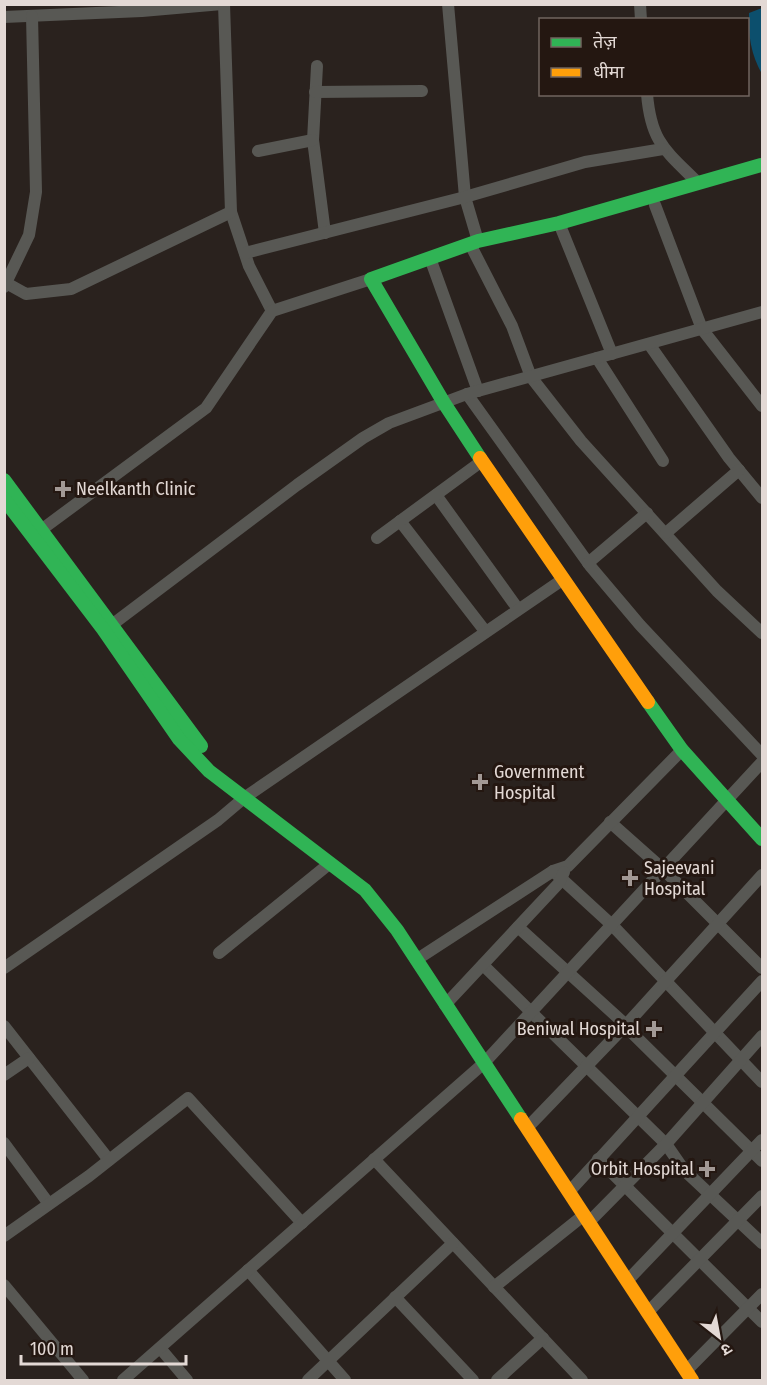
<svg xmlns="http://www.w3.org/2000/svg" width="767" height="1385" viewBox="0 0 767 1385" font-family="'Fira Sans Condensed','Noto Sans Devanagari',sans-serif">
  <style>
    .water { fill: #0c4f6d }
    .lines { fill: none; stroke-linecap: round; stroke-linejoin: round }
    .street { stroke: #585854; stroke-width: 12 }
    .fast { stroke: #30b455; stroke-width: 14 }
    .slow { stroke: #ff9f0a; stroke-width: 14 }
    .poi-dot { fill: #a29995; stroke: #241711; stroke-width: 2 }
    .labels { text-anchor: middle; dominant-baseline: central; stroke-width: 6; stroke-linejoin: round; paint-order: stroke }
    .poi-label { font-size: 18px; fill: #e3d9d5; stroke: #241711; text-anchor: start }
  </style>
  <rect width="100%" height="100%" fill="#2a221e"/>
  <path class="water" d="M762 8V74C751 55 748 35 749 13Z"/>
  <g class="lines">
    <g class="street">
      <polyline points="448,4 465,197 478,241"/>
      <polyline points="640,4 641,20"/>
      <polyline points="4,17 142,11 222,4"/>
      <polyline points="317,66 313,140 325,233"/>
      <polyline points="315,92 422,91"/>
      <path d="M647 94C651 142 665 150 697 182"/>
      <polyline points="258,151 313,140"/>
      <polyline points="655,205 702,329 762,406"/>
      <polyline points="231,212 249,266 272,311"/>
      <polyline points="559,223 612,354"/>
      <polyline points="470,244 512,326 531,377 581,441 717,591 762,633"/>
      <polyline points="245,253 465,197 585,162 663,149"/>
      <polyline points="430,258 478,391"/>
      <polyline points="8,284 26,294 71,289 231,212 224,4"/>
      <polyline points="4,287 29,235 36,192 32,16"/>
      <polyline points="649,344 729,458 762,498"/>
      <polyline points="597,358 663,461"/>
      <polyline points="467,394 591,567 640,625 762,755"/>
      <polyline points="436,495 518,609"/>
      <polyline points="400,521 485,631"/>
      <polyline points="41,530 206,408 272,311 371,279"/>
      <polyline points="666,533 739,470"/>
      <polyline points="377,538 482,461"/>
      <polyline points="588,563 647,513"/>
      <polyline points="113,624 297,485 363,438 389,423 467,394 762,312"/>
      <polyline points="610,822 664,870 762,968"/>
      <polyline points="553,871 613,926 762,1082"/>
      <polyline points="518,927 626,1025"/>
      <polyline points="219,953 329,864"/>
      <polyline points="416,960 553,871 568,866 682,750"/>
      <polyline points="483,965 666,1144 684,1170 762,1243"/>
      <polyline points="4,968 218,820 244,798 562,580"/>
      <polyline points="445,1005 559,883 564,872"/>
      <polyline points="4,1026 109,1160"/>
      <polyline points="625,1026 762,1161"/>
      <polyline points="4,1075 29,1058"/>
      <polyline points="527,1128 626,1025 762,875"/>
      <polyline points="4,1143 49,1204"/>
      <polyline points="374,1159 582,1380"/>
      <polyline points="598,1159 762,1322"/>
      <polyline points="569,1192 762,981"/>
      <polyline points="589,1222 666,1144 762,1036"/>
      <polyline points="4,1236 89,1176 188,1098 302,1223"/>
      <polyline points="248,1270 345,1380"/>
      <polyline points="627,1281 762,1140"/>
      <polyline points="4,1285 83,1380"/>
      <polyline points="494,1287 584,1215"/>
      <polyline points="395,1297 473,1380"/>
      <polyline points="647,1313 762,1196"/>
      <polyline points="160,1348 187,1380"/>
      <polyline points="686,1371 762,1294"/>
      <polyline points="123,1380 484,1063 762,762"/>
      <polyline points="308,1380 453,1243"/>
      <polyline points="497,1380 543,1338"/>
    </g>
    <g class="fast">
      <polyline points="480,458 444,403 371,279 478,241 559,223 761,165"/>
      <polyline points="4,480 201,746"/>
      <polyline points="4,499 103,629 179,739 209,771 365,890 397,930 521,1119"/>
      <polyline points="648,702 682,750 762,839"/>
    </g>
    <g class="slow">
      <polyline points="480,458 648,702"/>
      <polyline points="521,1119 692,1380"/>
    </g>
  </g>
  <g class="poi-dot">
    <path d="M60 480h6v6h6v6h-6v6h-6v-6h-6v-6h6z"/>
    <path d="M477 773h6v6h6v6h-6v6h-6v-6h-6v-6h6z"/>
    <path d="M627 869h6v6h6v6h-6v6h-6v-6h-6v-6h6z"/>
    <path d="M651 1020h6v6h6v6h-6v6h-6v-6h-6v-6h6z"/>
    <path d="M704 1160h6v6h6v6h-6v6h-6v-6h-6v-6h6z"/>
  </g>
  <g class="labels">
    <g class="poi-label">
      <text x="76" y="489">Neelkanth Clinic</text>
      <text x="494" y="772">Government<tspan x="494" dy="21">Hospital</tspan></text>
      <text x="644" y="868">Sajeevani<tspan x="644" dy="21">Hospital</tspan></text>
      <text x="640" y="1029" text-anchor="end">Beniwal Hospital</text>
      <text x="694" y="1169" text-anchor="end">Orbit Hospital</text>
    </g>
  </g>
  <rect width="767" height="1385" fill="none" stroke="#e3d9d5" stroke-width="12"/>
  <rect x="539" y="18" width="210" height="78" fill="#241711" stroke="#70655f" stroke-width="1.5"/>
  <rect x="551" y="38" width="30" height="9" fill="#30b455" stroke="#70655f" stroke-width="1.5"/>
  <text x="593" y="48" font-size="18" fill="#e3d9d5">तेज़</text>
  <rect x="551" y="68" width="30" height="9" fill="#ff9f0a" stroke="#70655f" stroke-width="1.5"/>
  <text x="593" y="78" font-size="18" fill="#e3d9d5">धीमा</text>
  <g transform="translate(719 1337) rotate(149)" stroke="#241711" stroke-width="4.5" paint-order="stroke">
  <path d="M0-4.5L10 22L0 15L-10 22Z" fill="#e3d9d5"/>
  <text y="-9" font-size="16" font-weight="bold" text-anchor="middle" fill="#e3d9d5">उ</text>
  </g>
  <path d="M21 1355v9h165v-9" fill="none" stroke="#e3d9d5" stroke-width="3"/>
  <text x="30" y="1355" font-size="18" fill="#e3d9d5" stroke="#241711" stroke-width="4.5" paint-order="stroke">100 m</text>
</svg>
